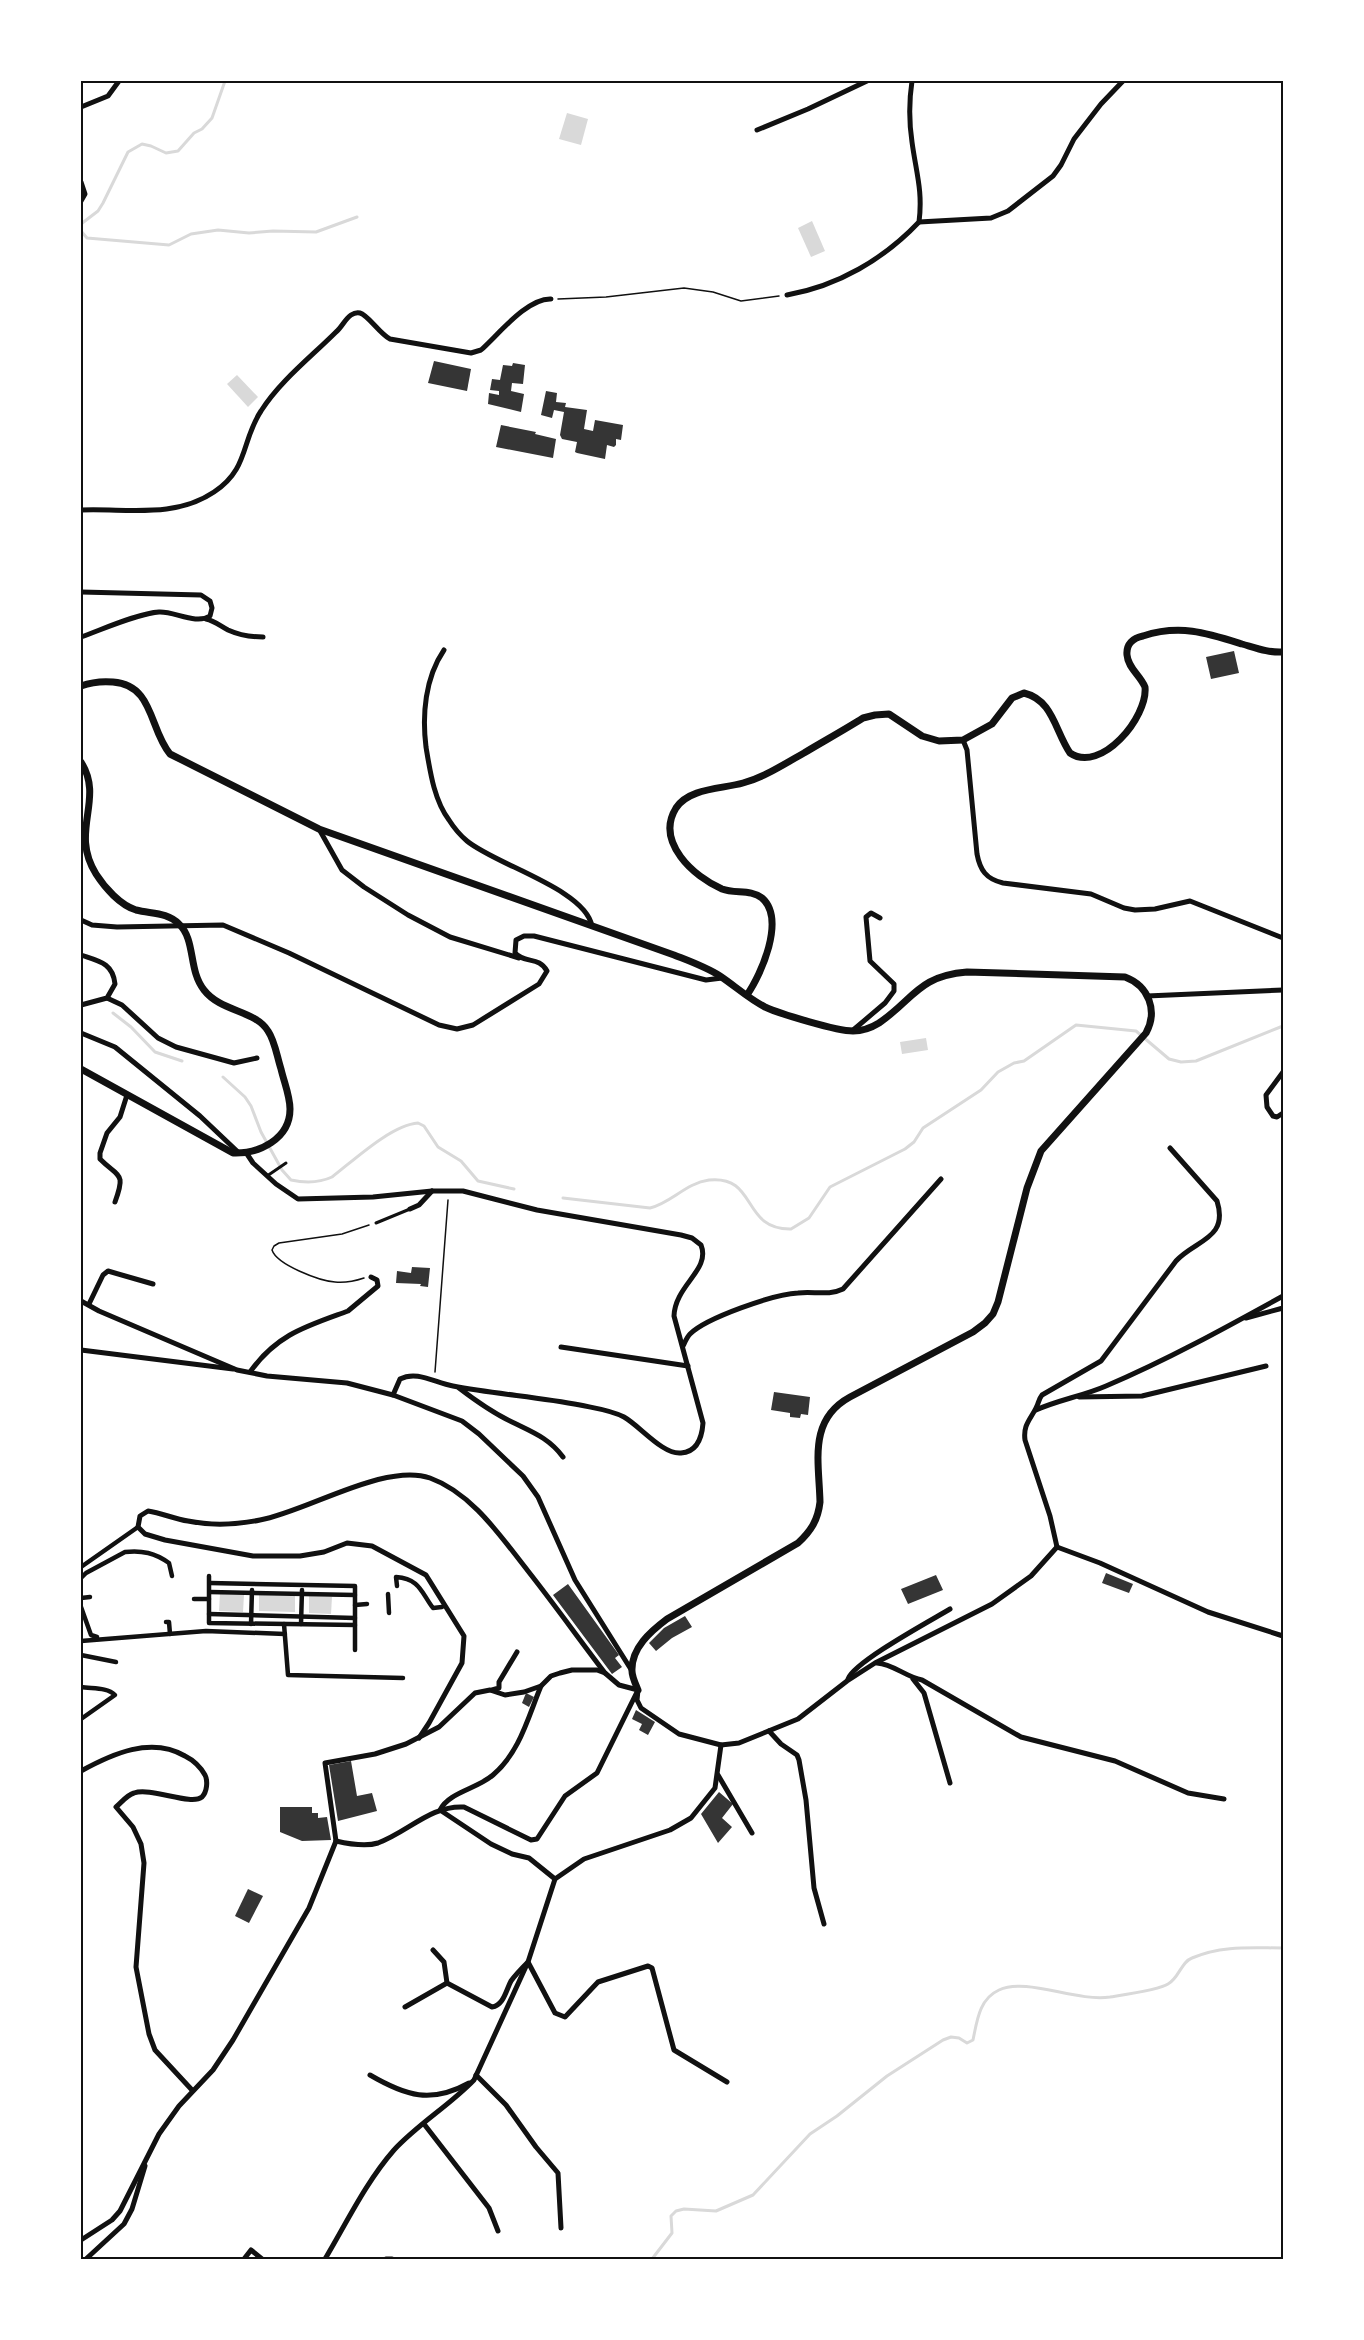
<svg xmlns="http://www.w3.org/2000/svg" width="1364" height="2340" viewBox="0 0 1364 2340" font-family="Helvetica,sans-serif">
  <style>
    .water { fill: #d9d9d9 }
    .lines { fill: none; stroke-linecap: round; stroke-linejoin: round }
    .stream { stroke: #d9d9d9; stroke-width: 3 }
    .building { fill: #353535 }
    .path { stroke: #111; stroke-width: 1.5 }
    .service { stroke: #111; stroke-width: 3 }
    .pedestrian { stroke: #111; stroke-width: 4.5 }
    .minor { stroke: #111; stroke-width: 5 }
    .tertiary { stroke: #111; stroke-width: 7 }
    .neatline { fill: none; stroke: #111; stroke-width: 2 }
  </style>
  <rect width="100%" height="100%" fill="#fff"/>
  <g class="water">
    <polygon points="567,113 588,119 581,145 559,139"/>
    <polygon points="812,221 825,251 811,257 798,228"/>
    <polygon points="237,375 258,397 248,407 227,384"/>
    <polygon points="926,1038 928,1050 902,1054 900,1042"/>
    <polygon points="220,1594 244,1595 243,1612 219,1611"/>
    <polygon points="259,1595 295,1596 295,1612 259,1611"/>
    <polygon points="309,1596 332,1597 331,1614 309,1613"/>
  </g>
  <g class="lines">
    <g class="stream">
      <polyline points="81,224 98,211 103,203 128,152 142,144 151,146 166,153 178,151 194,133 202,129 212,118 225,81"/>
      <polyline points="81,231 87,238 169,245 191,234 218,230 249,233 273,231 316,232 357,217"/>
      <polyline points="113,1013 131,1027 155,1052 182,1061"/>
      <path d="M223 1077 245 1097 251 1106 261 1132 282 1170 291 1180C305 1183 319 1183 332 1177 353 1161 391 1125 418 1123L424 1126 438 1147 461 1161 478 1181 514 1189"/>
      <path d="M563 1198 650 1208C671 1203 686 1183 709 1180 758 1175 741 1230 791 1229L809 1218 830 1187 905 1149 914 1142 923 1128 981 1090 998 1072 1014 1063 1024 1061 1076 1025 1136 1031 1169 1059 1181 1062 1196 1061 1283 1026"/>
      <path d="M652 2259 672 2233 671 2216 676 2211 684 2209 716 2211 753 2195 810 2134 837 2116 887 2076 943 2040 951 2037 959 2038 967 2043 973 2040C977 2021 979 1999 999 1990 1027 1977 1075 2002 1110 1997 1122 1995 1159 1990 1168 1984 1179 1978 1181 1962 1192 1958 1222 1945 1252 1948 1283 1948"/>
    </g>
  </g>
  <g class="building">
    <polygon points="434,361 471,369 467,391 428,383"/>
    <polygon points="513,363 525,365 523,384 512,383 511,391 524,394 521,412 488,404 489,393 499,395 499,391 490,390 492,379 500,380 503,365 512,366"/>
    <polygon points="546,391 557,393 556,402 566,403 565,407 587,410 584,429 593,431 595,420 623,425 621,440 616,439 616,445 614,447 607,445 605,459 577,453 575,452 577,442 562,439 560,435 564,412 554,410 552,418 541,415"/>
    <polygon points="501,425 536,432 535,434 556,439 553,458 496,447"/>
    <polygon points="1234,651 1239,673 1211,679 1206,657"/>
    <polygon points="412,1267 430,1268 428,1287 420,1286 421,1284 396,1283 397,1271 411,1273"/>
    <polygon points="774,1392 810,1397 808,1415 801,1414 800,1418 790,1417 790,1413 771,1410"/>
    <polygon points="1106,1573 1133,1584 1129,1593 1102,1583"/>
    <polygon points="936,1575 943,1590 908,1604 901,1589"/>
    <polygon points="568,1584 619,1655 615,1658 622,1667 612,1674 553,1595"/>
    <polygon points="685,1616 692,1627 672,1638 656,1651 649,1643 664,1628"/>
    <polygon points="526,1693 534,1697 529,1707 522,1703"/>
    <polygon points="636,1710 655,1722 648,1735 639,1730 642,1724 632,1719"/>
    <polygon points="351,1761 357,1796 372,1793 377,1811 338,1821 329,1765"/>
    <polygon points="719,1792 733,1804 722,1818 732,1827 718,1843 701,1814"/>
    <polygon points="280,1807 312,1807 312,1813 318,1813 318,1818 327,1817 331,1840 302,1841 280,1832"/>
    <polygon points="248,1889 263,1896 249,1923 235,1916"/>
  </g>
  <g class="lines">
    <g class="path">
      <polyline points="558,299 606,297 684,288 713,292 741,301 779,296"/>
      <path d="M364 1278C355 1281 345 1283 335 1282 320 1281 277 1265 272 1250L274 1246 279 1243 342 1234 369 1225"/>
      <polyline points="435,1372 448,1200"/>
    </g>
    <g class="service">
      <polyline points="267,1176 286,1163"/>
      <polyline points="376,1223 410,1209"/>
    </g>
    <g class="pedestrian">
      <polyline points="81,1567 138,1527"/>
      <polyline points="209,1576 209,1623 355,1625 355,1650"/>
      <path d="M81 1578 86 1573 125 1552C142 1550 155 1553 169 1563L172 1576"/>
      <polyline points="210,1583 355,1586 355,1625"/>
      <path d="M397 1586 396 1577C420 1579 421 1592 433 1608L442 1607"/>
      <polyline points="210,1592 355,1595"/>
      <polyline points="388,1594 389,1613"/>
      <polyline points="81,1598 90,1597"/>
      <polyline points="194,1599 209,1599"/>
      <polyline points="355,1605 367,1604"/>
      <polyline points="81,1607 91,1635 97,1637"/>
      <polyline points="209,1614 355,1618"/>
      <polyline points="166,1622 169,1622 170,1634"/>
      <polyline points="251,1624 252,1590"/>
      <polyline points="284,1624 288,1675 403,1678"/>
      <polyline points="301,1624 302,1590"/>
      <polyline points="81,1641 206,1631 285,1634"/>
      <polyline points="81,1655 116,1662"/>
      <path d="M81 1687C92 1689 107 1687 115 1695L81 1719"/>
    </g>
    <g class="minor">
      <polyline points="81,107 108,96 119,81"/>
      <polyline points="757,130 808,109 867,81"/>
      <polyline points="81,182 85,194 81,201"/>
      <polyline points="919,222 991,218 1008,211 1053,176 1061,165 1074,139 1101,104 1123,81"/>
      <path d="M787 295C838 286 884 259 919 222 923 191 916 172 912 142 909 122 909 101 912 81"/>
      <path d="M81 510C126 508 174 519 214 492 249 469 241 441 261 411 280 381 311 357 336 332 342 327 345 319 351 315 354 313 356 312 360 313 368 315 380 334 390 339L471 353 481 350C498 335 527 298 551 299"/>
      <path d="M81 592 201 595 210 601 212 608 210 616C196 625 174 611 159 612 139 613 101 630 81 637"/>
      <path d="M206 619C215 621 220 626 228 630 239 635 251 637 263 637"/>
      <path d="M444 650C425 678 422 715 426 747 430 771 434 800 449 820 454 828 460 835 467 841 496 865 585 889 592 926"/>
      <path d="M963 740 967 750 977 854C980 870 986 879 1003 883L1091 894 1124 908 1135 910 1155 909 1190 901 1283 938"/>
      <polyline points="319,829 342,870 364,887 408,915 450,937 519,958"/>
      <path d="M81 920 92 925 117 927 223 925 289 953 439 1025 457 1029 473 1025 539 984 547 971C539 956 525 964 515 953L516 940 524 936H534L706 980 722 978"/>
      <path d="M81 955C99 961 113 963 115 984L107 998 81 1005"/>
      <polyline points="1147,996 1283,990"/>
      <polyline points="107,998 122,1005 158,1038 176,1047 234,1063 257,1058"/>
      <polyline points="852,1031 885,1003 894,991 894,984 870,961 866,917 871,913 880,918"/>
      <polyline points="81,1033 115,1047 200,1116 239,1153"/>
      <polyline points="1283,1072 1266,1095 1267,1107 1273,1116 1277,1117 1283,1113"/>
      <path d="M247 1154 253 1163 276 1184 298 1199 373 1197 432 1191H463L537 1210 681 1235 692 1238 701 1245C711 1270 675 1285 674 1316L703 1423C702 1437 697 1452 681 1453 663 1455 640 1426 624 1417 611 1410 594 1408 580 1405 538 1397 495 1394 453 1386 435 1383 417 1370 400 1379L393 1395 462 1421 479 1434 523 1476 538 1497 575 1580 632 1671"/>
      <path d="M115 1202C126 1172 119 1178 100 1159V1153L107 1133 120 1117 127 1095"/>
      <polyline points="410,1209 419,1205 432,1191"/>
      <polyline points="81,1301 99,1311 237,1370 267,1376 347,1383 393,1395"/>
      <polyline points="89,1304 103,1275 108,1271 153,1284"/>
      <polyline points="1246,1318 1283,1308"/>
      <path d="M683 1346C685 1342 687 1337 690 1334 706 1318 774 1294 798 1293 813 1291 829 1296 843 1289L941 1179"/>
      <polyline points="561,1347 688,1366"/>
      <polyline points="81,1350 233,1369"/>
      <path d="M250 1372C277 1334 307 1326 348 1311L378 1286 377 1280 371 1277"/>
      <path d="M459 1388C476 1401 493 1413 512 1422 532 1432 549 1438 563 1457"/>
      <polyline points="1079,1397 1142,1396 1266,1366"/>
      <path d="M1036 1410C1058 1400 1083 1396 1106 1386 1167 1360 1225 1328 1283 1296"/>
      <path d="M1057 1547 1050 1516 1025 1440C1023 1425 1030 1420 1036 1408 1039 1403 1038 1400 1042 1395L1101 1361 1176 1261C1195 1240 1229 1239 1217 1201L1170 1148"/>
      <path d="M877 1663C893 1664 906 1677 922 1680L1021 1737 1115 1761 1188 1793 1224 1799"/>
      <path d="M848 1679C854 1662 930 1621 950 1609"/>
      <polyline points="913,1679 924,1693 950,1783"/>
      <path d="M541 1686C528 1717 520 1752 493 1775 477 1789 449 1792 440 1810L491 1844 512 1854 529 1858 555 1879"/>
      <polyline points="492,1690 499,1688 499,1682 517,1652"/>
      <polyline points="638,1690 637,1700 641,1708 679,1734 721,1745 739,1743 798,1719 847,1681 875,1663 992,1604 1031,1576 1057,1547 1100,1563 1208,1612 1283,1636"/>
      <polyline points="769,1731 781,1744 797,1755 799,1760 806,1800 814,1888 824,1924"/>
      <path d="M419 1738 429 1723 462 1663 464 1636 426 1575 372 1546 347 1543 324 1552 300 1556H253L165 1540 145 1534 138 1527 140 1516 148 1511C162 1513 174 1519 188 1521 212 1526 235 1525 260 1520 306 1512 385 1462 430 1478 472 1493 501 1537 528 1571 554 1604 579 1639 605 1673"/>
      <path d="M81 1771C112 1754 151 1736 185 1756 193 1760 201 1768 205 1775 208 1781 207 1792 202 1797 191 1806 151 1787 134 1793 127 1795 122 1802 116 1807L133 1827 141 1844 144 1863 136 1967 149 2034 155 2050 192 2090"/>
      <polyline points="718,1775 752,1833"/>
      <polyline points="336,1841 325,1763 375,1754 406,1744 439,1727 475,1693 490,1690 505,1695 524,1692 541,1686 551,1676 560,1673 572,1670 597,1670 605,1673 619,1685 638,1690"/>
      <path d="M336 1841C349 1844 365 1847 378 1843 408 1832 431 1805 464 1807L531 1840 537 1839 565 1796 597 1773 637 1692"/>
      <path d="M433 1950 444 1962 447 1983 492 2007C504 2005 506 1990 511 1981 516 1974 522 1968 528 1962L555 2013 565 2017 598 1982 648 1966 652 1968 674 2050 727 2082"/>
      <polyline points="405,2007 447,1983"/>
      <path d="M370 2075C406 2096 431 2104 469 2083"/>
      <polyline points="476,2075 506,2105 536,2147 558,2173 561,2228"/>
      <polyline points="424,2124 489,2208 498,2231"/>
      <polyline points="81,2240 112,2220 120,2211 159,2134 179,2106 213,2070 233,2040 309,1908 336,1841"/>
      <polyline points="86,2259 124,2224 132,2209 145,2166"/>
      <polyline points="244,2259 251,2250 262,2259"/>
      <path d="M325 2259C347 2222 366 2182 394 2150 418 2124 450 2105 474 2080L528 1962 555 1879 584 1859 670 1830 691 1818 715 1788 721 1745"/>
      <polyline points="386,2259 392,2259"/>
    </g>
    <g class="tertiary">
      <path d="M81 686C92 682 102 681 113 682 154 685 149 729 170 754L319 829 674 955C689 961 706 967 720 976 735 986 749 999 765 1007 780 1014 837 1031 853 1031 862 1031 871 1028 879 1023 914 999 918 976 967 972L1125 977C1149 986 1158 1011 1146 1033L1041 1151 1027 1188 998 1302 993 1314 985 1323 973 1332 850 1397C808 1420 819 1461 820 1502 818 1520 811 1531 798 1543L667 1619C651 1631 631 1648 632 1671 632 1677 636 1685 638 1690"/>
      <path d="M81 762C105 800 69 831 96 874 105 888 120 905 136 910 152 914 167 912 179 924 196 940 188 970 204 990 221 1012 255 1010 268 1031 275 1041 277 1057 281 1069 284 1082 290 1096 290 1109 290 1139 259 1154 233 1153L81 1069"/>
      <path d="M747 995C761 975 786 919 762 898 751 889 735 894 722 889 694 877 655 842 676 808 689 788 722 789 743 783 765 777 784 764 804 753 824 741 844 730 863 718L875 715 889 714 922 736 939 741 963 740 992 724 1012 698 1024 693C1053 700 1055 731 1070 753 1101 774 1148 717 1145 687 1140 675 1128 668 1127 655 1126 644 1133 638 1143 636 1180 624 1207 633 1242 644 1256 648 1269 653 1283 652"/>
    </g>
  </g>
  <rect width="1364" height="2340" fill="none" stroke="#ffffff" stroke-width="165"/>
  <rect x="82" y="82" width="1200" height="2176" class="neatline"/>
</svg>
